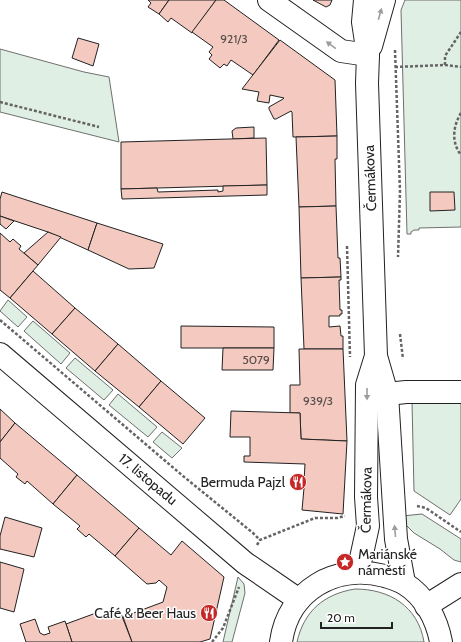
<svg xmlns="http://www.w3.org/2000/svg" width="461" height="642" viewBox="0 0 461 642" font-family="Cabin,sans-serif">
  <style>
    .green { fill: #e0efe3; stroke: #6f6f6f }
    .building { fill: #f3c9c0; stroke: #222 }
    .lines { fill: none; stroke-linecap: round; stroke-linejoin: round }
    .minor-casing { stroke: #222; stroke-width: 24 }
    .major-casing { stroke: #222; stroke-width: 24 }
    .path { stroke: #646464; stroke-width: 2.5; stroke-dasharray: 3 2; stroke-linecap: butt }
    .minor { stroke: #fff; stroke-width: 22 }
    .major { stroke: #fff; stroke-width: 22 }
    .oneway { fill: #9c9c9c }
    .labels { text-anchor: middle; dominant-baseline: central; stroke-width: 3; stroke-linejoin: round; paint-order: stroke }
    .number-label { font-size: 12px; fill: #564c4a }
    .street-label { font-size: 14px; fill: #222; stroke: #fff }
    .poi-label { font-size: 14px; fill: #222; stroke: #fff; text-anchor: end }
  </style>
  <rect width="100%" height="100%" fill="#fff"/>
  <g class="green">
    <polygon points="405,0 461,0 461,227 419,228 419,230 414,230 411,232 411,234 407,234 401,10"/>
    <polygon points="0,49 84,72 109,77 119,142 0,112"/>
    <polygon points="8,300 27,317 18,327 0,311"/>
    <polygon points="33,321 70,353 61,364 24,331"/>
    <polygon points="75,358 113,390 104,400 66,368"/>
    <polygon points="118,394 157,427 148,437 109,405"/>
    <polygon points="461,401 461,499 450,515 414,491 412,402"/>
    <polygon points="162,432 182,448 172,458 153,442"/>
    <polygon points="422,514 461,539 461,562 454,560 440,549 414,533 404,523 402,516"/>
    <polygon points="238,577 244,584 245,593 232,642 223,642"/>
    <path d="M355 589C389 589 418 606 424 642H297C304 611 324 594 355 589Z"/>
  </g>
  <g class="building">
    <polygon points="148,0 169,0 159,14 148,7 151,3"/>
    <polygon points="169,0 216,0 192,33 171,18 168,22 159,14"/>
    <polygon points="216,0 224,0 279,40 253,75 231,60 227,66 224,64 220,68 209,59 212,55 209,52 213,47 192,32"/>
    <polygon points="313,0 332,0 330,5 326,7"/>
    <polygon points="78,38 99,44 93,66 72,58"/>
    <polygon points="280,40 335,80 337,136 293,137 292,112 291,111 276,119 274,119 269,109 269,107 283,99 284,98 270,95 269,103 257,101 259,92 242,89"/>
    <polygon points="254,127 254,138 233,139 232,131 236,128"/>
    <polygon points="337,136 337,159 335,159 336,206 299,207 296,137"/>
    <polygon points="266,138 267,185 121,189 121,142"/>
    <polygon points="267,185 267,195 122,199 121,189 157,188 158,192 218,190 218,192 223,191 223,186"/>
    <polygon points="2,192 97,223 88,250 48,232 0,216 0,199"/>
    <polygon points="430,192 454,192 455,210 430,211"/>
    <polygon points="336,206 338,258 340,258 341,277 301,278 299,207"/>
    <polygon points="0,216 14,221 6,229 0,224"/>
    <polygon points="97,223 163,244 154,268 129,269 88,250"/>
    <polygon points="48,232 61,237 38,265 24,253"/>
    <polygon points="0,233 10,242 13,239 21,246 19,249 38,265 10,298 0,290"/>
    <polygon points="33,271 75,308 52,334 10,298"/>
    <polygon points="341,277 341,280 339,280 340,310 342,310 342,314 340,314 340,316 329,316 329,327 340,326 341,336 343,336 343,349 304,349 301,278"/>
    <polygon points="75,308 118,344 95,371 52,334"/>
    <polygon points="181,326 274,327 274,348 181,348"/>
    <polygon points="118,344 161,381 139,407 95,371"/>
    <polygon points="223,348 274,348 273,370 222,370"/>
    <polygon points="299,349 343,349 347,441 301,439 300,413 290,413 290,385 300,385"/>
    <polygon points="161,381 205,418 183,444 139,407"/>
    <polygon points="0,409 15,423 0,442"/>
    <polygon points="231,411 300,413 301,439 347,441 343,514 302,510 304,488 296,488 296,481 304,481 305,464 244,462 244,456 250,456 250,437 230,437"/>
    <polygon points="15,423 77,475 53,504 27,481 25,484 16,477 18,474 0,458 0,442"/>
    <polygon points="77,475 139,528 115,556 89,534 86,537 77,529 80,526 53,504"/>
    <polygon points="5,517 42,528 34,557 0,549 0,536"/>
    <polygon points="139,528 171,555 182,541 224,577 210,639 200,642 132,642 123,617 163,602 167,587 159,580 156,583 147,584 115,556"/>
    <polygon points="0,562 24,569 14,612 0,608"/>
    <polygon points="120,611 132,642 72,642 66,624 96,613 97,618"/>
    <polygon points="35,619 40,633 44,635 50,633 48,627 65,621 72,642 26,642 20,624"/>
  </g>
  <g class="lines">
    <defs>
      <g id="minor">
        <polyline points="269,0 341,51 368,55"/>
        <polyline points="0,354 245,563 299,600"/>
        <polyline points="387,394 406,392 461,392"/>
        <polyline points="426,606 461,584"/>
      </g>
      <g id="major">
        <polyline points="365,0 363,22 368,55 367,83 376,356 387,394 396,539 404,583"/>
        <polyline points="371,46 384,0"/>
        <polyline points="358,572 368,526 366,497 367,385 376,356"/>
        <path d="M281 642C288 590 336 563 385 576 391 578 399 580 405 584 425 596 437 620 441 642"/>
      </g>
    </defs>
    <use href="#minor" class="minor-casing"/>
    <use href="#major" class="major-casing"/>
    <g class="path">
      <polyline points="395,50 400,191 398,257"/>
      <polyline points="445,65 445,56 461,32"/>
      <polyline points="395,67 445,65 461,67"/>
      <polyline points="0,102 99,127"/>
      <path d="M461 113C453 126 451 142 461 155"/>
      <polyline points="347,246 350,357"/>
      <polyline points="0,320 183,476 253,533 260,540"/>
      <polyline points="400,334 403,359"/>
      <polyline points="417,506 426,508 461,532"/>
      <polyline points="257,545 260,540 315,518 337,518 345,516"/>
      <polyline points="212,642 223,628 239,587"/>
    </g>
    <use href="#minor" class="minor"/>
    <use href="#major" class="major"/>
  </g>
  <defs><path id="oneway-solid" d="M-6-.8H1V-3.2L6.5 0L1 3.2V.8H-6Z"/></defs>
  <g class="oneway">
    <use href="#oneway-solid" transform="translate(380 14) rotate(-74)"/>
    <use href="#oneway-solid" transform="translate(331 45) rotate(-144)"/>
    <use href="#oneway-solid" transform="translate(367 394) rotate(90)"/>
    <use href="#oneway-solid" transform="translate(395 531) rotate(-95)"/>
  </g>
  <defs>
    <symbol id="restaurant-disc" viewBox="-11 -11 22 22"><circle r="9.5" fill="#c62828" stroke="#fff"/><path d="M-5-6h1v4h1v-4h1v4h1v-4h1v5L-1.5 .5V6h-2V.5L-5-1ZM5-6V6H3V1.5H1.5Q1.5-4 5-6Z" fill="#fff"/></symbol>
    <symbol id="sight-disc" viewBox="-11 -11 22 22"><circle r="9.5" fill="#c62828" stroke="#fff"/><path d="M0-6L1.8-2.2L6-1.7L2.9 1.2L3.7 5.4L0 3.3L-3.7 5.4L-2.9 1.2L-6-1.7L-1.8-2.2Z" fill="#fff"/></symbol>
  </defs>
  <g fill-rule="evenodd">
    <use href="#restaurant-disc" x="288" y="472" width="20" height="20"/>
    <use href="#sight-disc" x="335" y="552" width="20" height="20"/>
    <use href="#restaurant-disc" x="199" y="603" width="20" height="20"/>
  </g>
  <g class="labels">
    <g class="number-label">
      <text x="234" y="38">921/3</text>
      <text x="256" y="359">5079</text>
      <text x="318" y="400">939/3</text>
    </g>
    <g class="street-label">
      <text transform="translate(370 178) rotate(-92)">Čermákova</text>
      <text transform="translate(148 479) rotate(40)">17. listopadu</text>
      <text transform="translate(366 500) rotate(-89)">Čermákova</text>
    </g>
    <g class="poi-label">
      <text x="285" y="482">Bermuda Pajzl</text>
      <text x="358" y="554" text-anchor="start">Mariánské<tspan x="358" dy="16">náměstí</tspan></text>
      <text x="196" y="613">Café &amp; Beer Haus</text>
    </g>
  </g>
  <path d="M321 622v6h71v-6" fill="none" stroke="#222222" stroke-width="2"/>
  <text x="327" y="622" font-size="12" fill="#222222" stroke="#ffffff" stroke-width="3" paint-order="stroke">20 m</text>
</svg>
